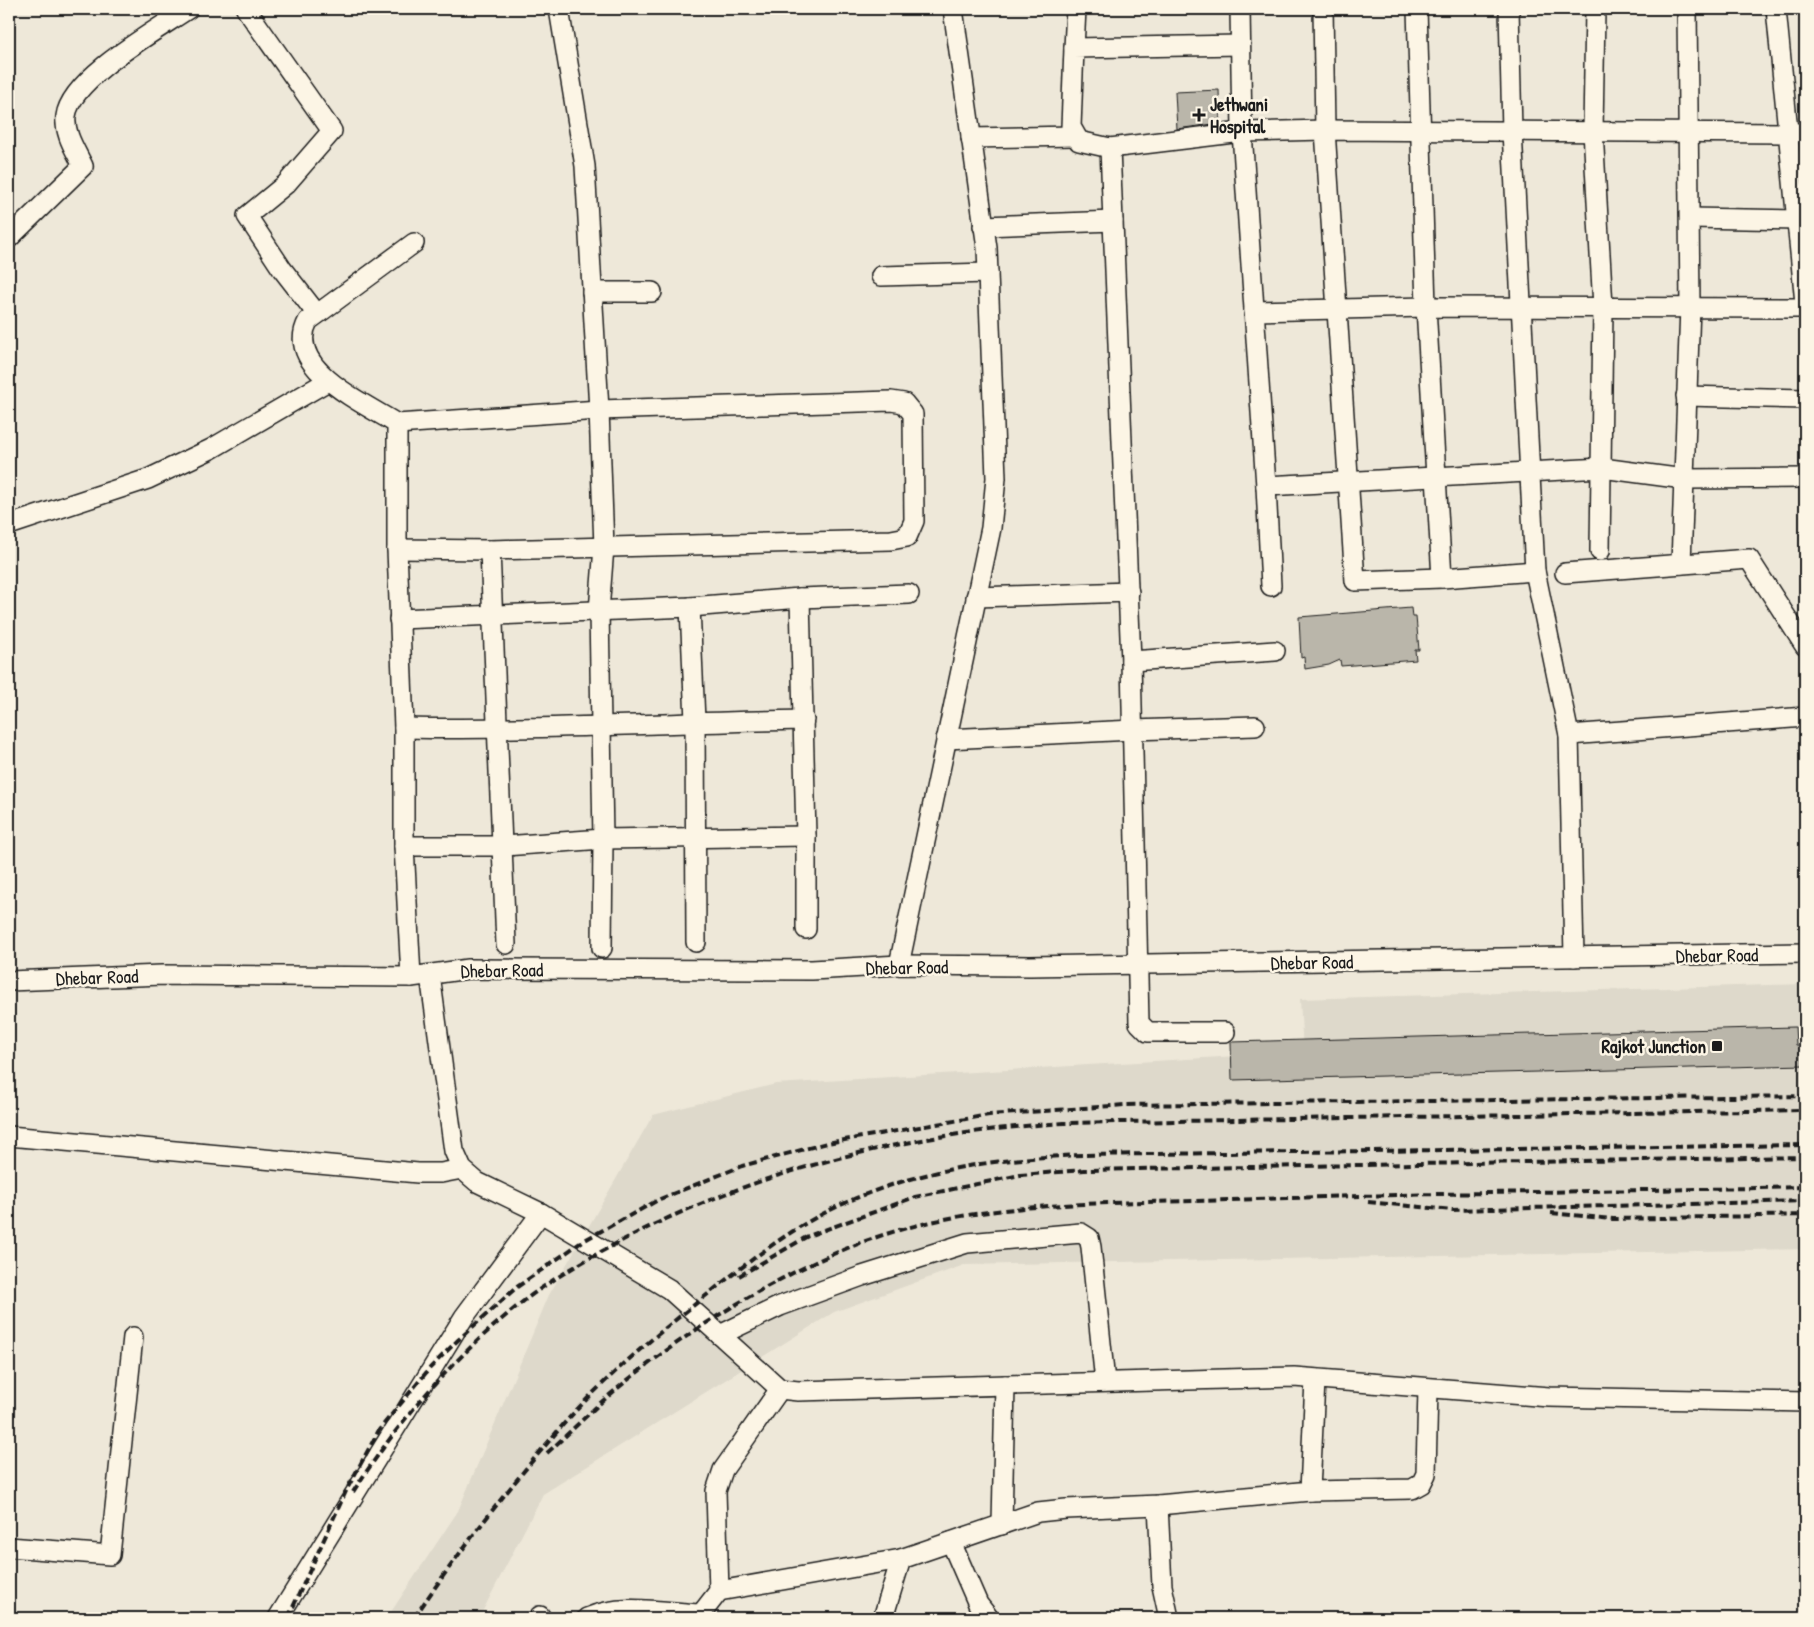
<svg xmlns="http://www.w3.org/2000/svg" width="1814" height="1627" viewBox="0 0 1814 1627" font-family="'Patrick Hand',sans-serif">
  <style>
    .built { fill: #ded9cb }
    .building { fill: #bab6aa; stroke: #1c1c1c }
    .lines { fill: none; stroke-linecap: round; stroke-linejoin: round }
    .minor-casing { stroke: #1c1c1c; stroke-width: 22 }
    .minor { stroke: #fcf5e5; stroke-width: 19 }
    .rail { stroke: #1c1c1c; stroke-width: 4; stroke-dasharray: 8 4; stroke-linecap: butt }
    .poi-dot { fill: #1c1c1c; stroke: #fcf5e5; stroke-width: 2 }
    .labels { text-anchor: middle; dominant-baseline: central; stroke-width: 5; stroke-linejoin: round; paint-order: stroke }
    .poi-label { font-size: 19px; font-weight: bold; fill: #1c1c1c; stroke: #fcf5e5; text-anchor: start }
    .street-label { font-size: 19px; fill: #1c1c1c; stroke: #fcf5e5 }
  </style>
  <rect width="100%" height="100%" fill="#eee8d9"/>
  <filter id="ink" filterUnits="userSpaceOnUse"><feTurbulence type="fractalNoise" baseFrequency=".02" numOctaves="2"/><feDisplacementMap in="SourceGraphic" scale="10" xChannelSelector="R" yChannelSelector="G"/><feConvolveMatrix kernelMatrix="1 2 1 2 8 2 1 2 1" color-interpolation-filters="sRGB"/></filter>
  <g filter="url(#ink)">
    <polygon class="built" points="1805,984 1805,1249 964,1265 834,1312 543,1494 479,1618 387,1618 458,1511 549,1295 653,1115 776,1084 1303,1052 1300,999"/>
    <g class="building">
      <polygon points="1219,90 1220,123 1177,129 1175,92"/>
      <polygon points="1411,608 1412,617 1416,617 1419,650 1415,650 1416,660 1341,666 1340,660 1329,665 1305,669 1304,657 1301,658 1299,617"/>
      <polygon points="1795,1027 1796,1045 1805,1045 1805,1065 1232,1080 1231,1042"/>
    </g>
    <g class="lines">
      <defs>
        <g id="minor">
          <polyline points="246,9 332,131 286,184 247,216 282,269 317,314"/>
          <polyline points="559,9 585,166 599,410 604,547 599,611 603,839 602,948"/>
          <polyline points="1240,9 1242,132 1266,486 1602,468 1684,479 1805,478"/>
          <polyline points="1323,9 1325,130 1355,581 1442,578 1535,571"/>
          <polyline points="1417,9 1426,307 1442,578"/>
          <polyline points="1509,9 1512,131 1535,571 1569,735 1574,957"/>
          <polyline points="1595,9 1593,131 1603,307 1600,551"/>
          <polyline points="1776,9 1805,303"/>
          <polyline points="1240,45 1074,48 1071,127 1079,141 1110,148 1242,132 1325,130 1805,133"/>
          <polyline points="1074,48 1076,9"/>
          <polyline points="971,138 1074,136"/>
          <polyline points="1110,148 1131,661 1139,1023 1148,1032 1225,1032"/>
          <polyline points="1690,218 1796,220"/>
          <polyline points="983,226 1113,221"/>
          <path d="M9 238 83 166C76 151 64 134 66 116 71 78 157 30 188 9"/>
          <polyline points="881,276 988,273"/>
          <polyline points="592,292 652,292"/>
          <polyline points="1254,311 1426,307 1805,308"/>
          <polyline points="1686,396 1805,399"/>
          <polyline points="1266,486 1271,586"/>
          <polyline points="9,525 148,479 211,449 328,381"/>
          <polyline points="397,549 490,550 891,540 907,537 914,521 913,414 904,403 891,401 599,410 397,424"/>
          <polyline points="490,550 506,944"/>
          <polyline points="1681,564 1690,306 1687,9"/>
          <polyline points="1565,573 1749,559 1805,646"/>
          <polyline points="976,597 1129,592"/>
          <polyline points="800,598 806,836 806,929"/>
          <polyline points="690,607 695,721 696,942"/>
          <polyline points="399,619 690,607 800,598 909,594"/>
          <polyline points="1131,661 1275,651"/>
          <path d="M404 728C537 731 670 722 804 720"/>
          <polyline points="1569,735 1805,717"/>
          <polyline points="946,739 1133,730 1255,726"/>
          <polyline points="404,846 504,846 603,839 806,836"/>
          <polyline points="899,965 991,528 996,478 987,248 953,9"/>
          <polyline points="430,975 454,1151 462,1169 477,1182 541,1213 669,1289 780,1389 798,1391 1294,1377 1549,1397 1805,1402"/>
          <path d="M411 977 404 846V728L397 549V424C366 404 283 368 308 321L414 243"/>
          <polyline points="9,981 162,975 411,977 468,969 812,970 899,965 1030,966 1805,953"/>
          <polyline points="9,1136 418,1173 441,1173 462,1169"/>
          <polyline points="720,1335 780,1306 862,1276 967,1243 1081,1233 1089,1238 1091,1247 1105,1382"/>
          <polyline points="1310,1491 1412,1489 1421,1484 1426,1474 1428,1388"/>
          <polyline points="1158,1505 1162,1586 1169,1618"/>
          <polyline points="1002,1525 1005,1385"/>
          <polyline points="951,1542 978,1604 989,1618"/>
          <polyline points="9,1547 110,1555 133,1337"/>
          <polyline points="719,1591 901,1559 1038,1512 1066,1509 1158,1505 1310,1491 1315,1380"/>
          <polyline points="540,1616 540,1618"/>
          <polyline points="278,1618 464,1317 541,1213"/>
          <path d="M587 1618C620 1603 663 1612 699 1614"/>
          <polyline points="698,1618 719,1591 716,1491 723,1470 780,1389"/>
          <polyline points="883,1618 901,1559"/>
        </g>
      </defs>
      <use href="#minor" class="minor-casing"/>
      <use href="#minor" class="minor"/>
      <g class="rail">
        <polyline points="1368,1202 1452,1210 1805,1201"/>
        <polyline points="1551,1213 1613,1219 1805,1215"/>
        <polyline points="739,1276 808,1236 915,1197 1020,1175 1084,1170 1805,1157"/>
        <path d="M547 1453C567 1435 586 1416 606 1398 681 1334 780 1271 874 1238 987 1199 1113 1204 1231 1200 1422 1193 1614 1191 1805 1187"/>
        <path d="M353 1492C398 1422 450 1361 515 1308 549 1280 587 1259 625 1239 762 1168 911 1133 1064 1123L1805 1110"/>
        <polyline points="288,1618 347,1489 379,1430 430,1368 458,1340 517,1287 583,1241 660,1199 742,1166 827,1143 989,1115 1125,1105 1805,1096"/>
        <path d="M414 1618C459 1551 510 1486 562 1426 605 1377 657 1334 708 1294 761 1252 805 1217 869 1193 939 1166 1009 1158 1082 1155L1805 1145"/>
      </g>
    </g>
  </g>
  <g class="poi-dot">
    <path d="M1196.5 107.5h5v5h5v5h-5v5h-5v-5h-5v-5h5z"/>
    <rect x="1711" y="1040" width="12" height="12" rx="2.5"/>
  </g>
  <g class="labels">
    <g class="poi-label">
      <text x="1210" y="104">Jethwani<tspan x="1210" dy="22">Hospital</tspan></text>
      <text x="1706" y="1046" text-anchor="end">Rajkot Junction</text>
    </g>
    <g class="street-label">
      <text transform="translate(1717 955) rotate(-1)">Dhebar Road</text>
      <text transform="translate(1312 962) rotate(-1)">Dhebar Road</text>
      <text transform="translate(907 967) rotate(-1)">Dhebar Road</text>
      <text transform="translate(502 970) rotate(-1)">Dhebar Road</text>
      <text transform="translate(97 977) rotate(-2)">Dhebar Road</text>
    </g>
  </g>
  <rect width="1814" height="1627" fill="none" stroke="#fcf5e5" stroke-width="30"/>
  <rect x="15" y="15" width="1784" height="1597" fill="none" stroke="#1c1c1c" stroke-width="2" filter="url(#ink)"/>
</svg>
